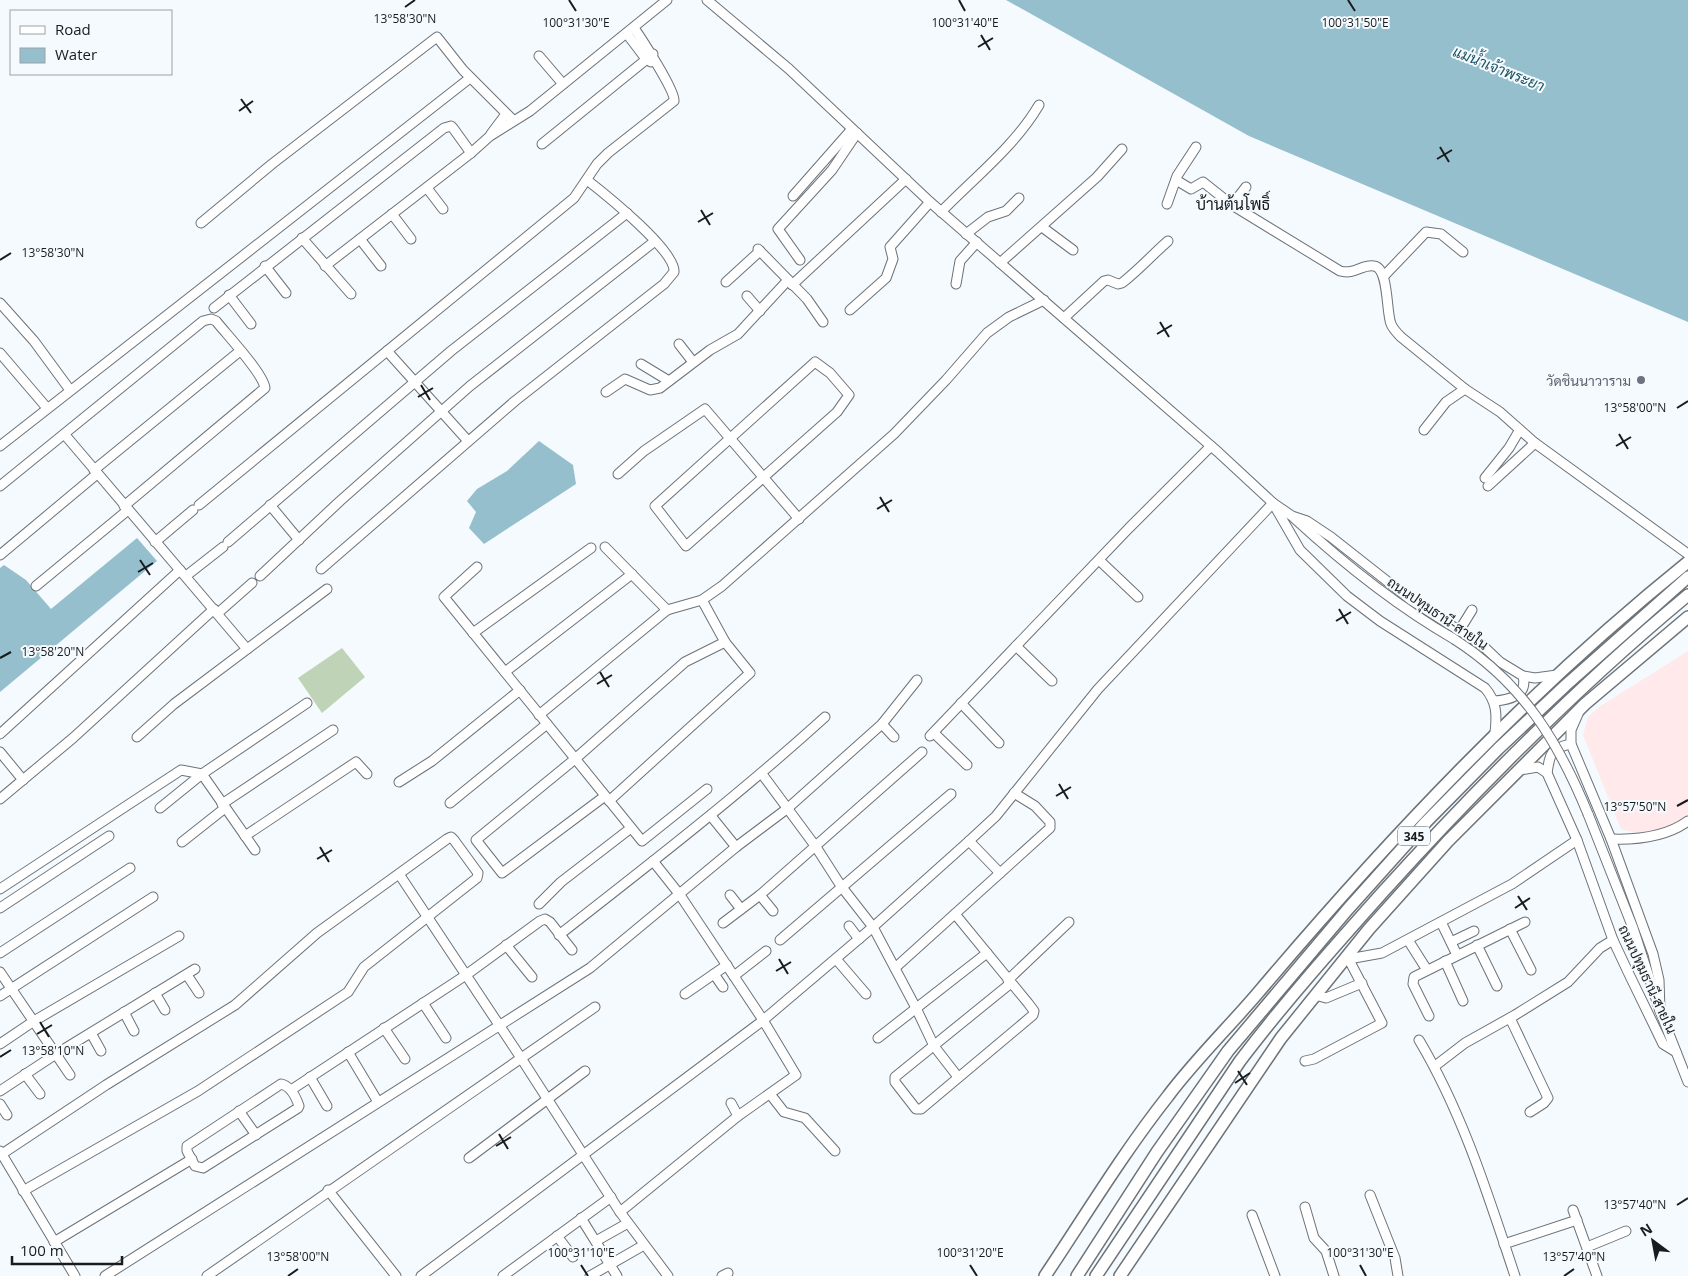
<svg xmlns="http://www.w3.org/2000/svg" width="1688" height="1276" viewBox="0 0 1688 1276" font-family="'Open Sans',Sarabun,sans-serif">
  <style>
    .industrial { fill: #ffe9eb }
    .green { fill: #bfd3b6 }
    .water { fill: #95bfcc }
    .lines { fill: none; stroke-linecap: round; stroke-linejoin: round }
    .minor-casing { stroke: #6c7379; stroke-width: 11 }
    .major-casing { stroke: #6c7379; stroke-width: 14 }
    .minor { stroke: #fff; stroke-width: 9 }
    .major { stroke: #fff; stroke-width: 11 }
    .minor-bridge-casing { stroke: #6c7379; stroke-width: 11; stroke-linecap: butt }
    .minor-bridge { stroke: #fff; stroke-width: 9 }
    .ticks { fill: none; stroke: #191c1e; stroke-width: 2 }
    .worship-dot { fill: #6b7280; stroke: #f5fafe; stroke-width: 2 }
    .labels { text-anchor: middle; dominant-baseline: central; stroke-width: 4; stroke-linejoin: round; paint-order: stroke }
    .shield { fill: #f5fafe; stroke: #5b5f61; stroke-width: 1 }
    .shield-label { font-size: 12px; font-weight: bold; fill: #191c1e }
    .worship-label { font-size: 14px; fill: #5b616d; stroke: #f5fafe; text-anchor: end }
    .street-label { font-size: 14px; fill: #191c1e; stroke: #f5fafe }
    .water-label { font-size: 15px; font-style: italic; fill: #1d5463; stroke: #f5fafe }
    .quarter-label { font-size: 16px; fill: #191c1e; stroke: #f5fafe }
    .ticks-label { font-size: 12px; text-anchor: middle; fill: #191c1e; stroke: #f5fafe; stroke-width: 4; stroke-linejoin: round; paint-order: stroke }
  </style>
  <rect width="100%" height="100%" fill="#f5fafe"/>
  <polygon class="industrial" points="1688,651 1688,818 1671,827 1644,835 1621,829 1583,735 1588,717 1599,707"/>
  <polygon class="green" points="342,648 365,677 322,713 298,678"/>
  <g class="water">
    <polygon points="1006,0 1688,0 1688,322 1249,136"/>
    <polygon points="539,441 573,465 576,484 484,544 469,528 476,512 467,501 477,489 507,471"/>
    <polygon points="137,538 157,561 0,692 0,568 4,565 26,580 51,609"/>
  </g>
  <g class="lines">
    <defs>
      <g id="minor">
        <polyline points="707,0 789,69 930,202 1218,452 1273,503 1292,516 1307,521 1331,537 1411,600 1482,645 1500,662 1523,676 1535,678 1557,675"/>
        <polyline points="627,34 646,59 651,62"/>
        <polyline points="539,56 563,84"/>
        <polyline points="491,134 506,114"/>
        <polyline points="542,144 653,54"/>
        <path d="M1176 180 1191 189 1203 182 1232 205 1340 271C1355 275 1362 264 1374 266 1389 268 1386 312 1391 324 1393 329 1397 333 1401 337L1465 389 1500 412 1535 443 1688 554"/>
        <polyline points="427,188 443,209"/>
        <polyline points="793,196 852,129"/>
        <polyline points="1167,204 1177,176 1196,147"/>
        <polyline points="1232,205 1246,187"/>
        <path d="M941 212C974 178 1015 146 1039 105"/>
        <polyline points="392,214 411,239"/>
        <polyline points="201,223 272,164 437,37 463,70 513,120"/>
        <polyline points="1042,227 1073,250"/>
        <polyline points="966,234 988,217 1006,211 1019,198"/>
        <polyline points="302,238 351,294"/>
        <polyline points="360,239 381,266"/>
        <polyline points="758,249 807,299 823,322"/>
        <polyline points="800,260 778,229 832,170 857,133"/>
        <polyline points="1000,263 1097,177 1122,149"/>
        <polyline points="265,266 286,293"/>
        <polyline points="325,266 471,153"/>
        <polyline points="1384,276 1426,232 1441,234 1463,252"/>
        <polyline points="726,282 760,251"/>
        <polyline points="956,284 960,261 977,242"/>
        <polyline points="792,285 906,179"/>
        <polyline points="229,295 251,324"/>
        <polyline points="747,296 760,311"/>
        <polyline points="0,303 34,341 70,390"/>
        <polyline points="214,308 444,128 451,126 453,128 471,153 490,136 530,111 667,0"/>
        <polyline points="850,310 886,278 893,259 890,247 930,202"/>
        <path d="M1064 318 1104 281 1108 280 1118 284 1122 283C1139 270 1152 255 1168 241"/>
        <polyline points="679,344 693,362"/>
        <polyline points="387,351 468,441"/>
        <polyline points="0,353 47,408"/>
        <polygon points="815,362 830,373 849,395 837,412 686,546 655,506"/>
        <polyline points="641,364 669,381"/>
        <polyline points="606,392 625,379 650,390 660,388 710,350 738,334 788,280"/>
        <polyline points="1424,430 1446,402 1465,389"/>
        <polyline points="65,435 247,649"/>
        <polyline points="0,446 470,78"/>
        <polyline points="94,470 240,351"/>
        <polyline points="618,474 644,451 705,409 799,519"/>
        <polyline points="1485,478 1509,448 1519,431"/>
        <path d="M0 486 203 321 211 319 216 321C227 335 263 373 265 388L124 506"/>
        <polyline points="1488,486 1535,443"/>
        <path d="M199 505 574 198 597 164 608 153 674 101C676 92 641 38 634 28"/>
        <polyline points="270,505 299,540"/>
        <path d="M1274 505 1300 550 1347 596 1380 621 1485 688C1497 702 1497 715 1495 733"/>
        <path d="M1294 518C1344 564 1395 605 1454 639"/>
        <polyline points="155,542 193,510"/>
        <polyline points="228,542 451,351 627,213"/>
        <polyline points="605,547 667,610"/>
        <polyline points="0,555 97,474"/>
        <polyline points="1099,560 1138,597"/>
        <polyline points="477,567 444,597 642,841 707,789"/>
        <path d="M321 569 515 401 664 284 674 272C676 251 605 194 587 180"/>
        <polyline points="186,576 223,547"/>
        <polyline points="260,576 340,501 470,386 655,241"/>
        <polyline points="36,586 128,510"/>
        <polyline points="218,613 252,583"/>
        <polyline points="1459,631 1472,610"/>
        <polyline points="473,633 591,548"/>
        <polyline points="1016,646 1052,681"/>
        <polyline points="505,672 632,574"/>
        <path d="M1494 701C1510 700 1528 695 1523 676"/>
        <polyline points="961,703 999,743"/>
        <polyline points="1578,714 1571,730 1571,744 1611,839 1653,954 1659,980 1660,1011"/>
        <polyline points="539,715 667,610 702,600 722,586 894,434 946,380 987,333 1009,317 1044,300"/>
        <polyline points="882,724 894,737"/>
        <polyline points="934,733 967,765"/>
        <polyline points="0,734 180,570"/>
        <polyline points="930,736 1129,528 1211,446"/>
        <polyline points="137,737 174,704 327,589"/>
        <polyline points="0,752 23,780"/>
        <polyline points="1520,770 1538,767 1547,773 1577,840 1613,940 1628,972 1663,1044 1676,1052"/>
        <path d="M1547 773C1550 753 1551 748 1571 744"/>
        <polyline points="762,774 816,847 841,886 873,927 916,1008 934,1046 958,1077"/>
        <polyline points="399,782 432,761 520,690"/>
        <polyline points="605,796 502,873 476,840 575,759 685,662 725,642"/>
        <polyline points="0,799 73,738 214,609"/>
        <polyline points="609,801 750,673 725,642 702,600"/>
        <polyline points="450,803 547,724"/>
        <polyline points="222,804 333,730"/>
        <polyline points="160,808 202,774 255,850"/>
        <polyline points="1588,814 1633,928 1660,1011 1688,1082"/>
        <polyline points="711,816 736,847"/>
        <polyline points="245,836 356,762 367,774"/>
        <path d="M1611 839C1637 840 1666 837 1688 821"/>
        <polyline points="969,841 1000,873"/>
        <polyline points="182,842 225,808"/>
        <polyline points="399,874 521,1058 620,1212 668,1276"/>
        <polyline points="0,889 181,770 202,774 307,703"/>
        <polyline points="730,895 741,909"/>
        <polyline points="760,895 773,911"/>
        <polyline points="539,904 561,882 631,828"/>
        <polyline points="0,908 109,836"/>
        <polyline points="955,914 1028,1003 1034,1011 1033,1015 921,1109 916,1109 895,1082 895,1077 1011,983"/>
        <polyline points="1441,922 1457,955"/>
        <polyline points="723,923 760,895 922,752"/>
        <polyline points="849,926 859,939"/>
        <polyline points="1510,929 1531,970"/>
        <path d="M559 935C650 864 740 794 825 717"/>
        <polyline points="780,940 951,794"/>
        <polyline points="1408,940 1427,970"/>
        <polyline points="1451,942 1474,931"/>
        <polyline points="506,945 532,977"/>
        <polyline points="1477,945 1497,986"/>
        <polyline points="0,953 130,868"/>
        <polyline points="1347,956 1354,958 1382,953 1512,884 1577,840"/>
        <polyline points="836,959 866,994"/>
        <polyline points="1445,961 1463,1001"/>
        <polyline points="895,968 1050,828 1050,822 1035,806 1014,793"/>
        <polyline points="0,972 70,1075"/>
        <polyline points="714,974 723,987"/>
        <polyline points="187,975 199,993"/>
        <polyline points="734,976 766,951"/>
        <polyline points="1008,980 1069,922"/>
        <polyline points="155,993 165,1010"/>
        <polyline points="685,994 727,965"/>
        <polyline points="1315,995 1326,998 1362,983"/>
        <polyline points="0,996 153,897"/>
        <polyline points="423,1003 446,1038"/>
        <polyline points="124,1012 134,1031"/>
        <polyline points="1429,1016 1413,984 1414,977 1525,922"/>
        <polyline points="1510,1018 1548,1098 1544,1103 1530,1112"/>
        <polyline points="384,1028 405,1059"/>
        <polyline points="91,1033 101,1051"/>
        <polyline points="878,1038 987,953"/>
        <path d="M1419 1040C1463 1114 1488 1195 1515 1276"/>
        <polyline points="0,1044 34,1021 179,936"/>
        <polyline points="348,1052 378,1102"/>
        <polyline points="1305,1061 1314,1059 1382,1023 1347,956"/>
        <polyline points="1435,1066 1465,1043 1515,1015 1568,982 1600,948 1613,940"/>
        <polyline points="25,1074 40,1094"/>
        <polyline points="310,1077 327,1106"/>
        <path d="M281 1084C290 1086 296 1097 299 1106L298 1108 203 1168 195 1166 187 1151V1146Z"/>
        <polyline points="291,1090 466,975 540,921 545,919 550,922 572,950"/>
        <polyline points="0,1091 56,1054 195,969"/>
        <polyline points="770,1094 784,1112 805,1118 835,1151"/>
        <polyline points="731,1103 738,1116"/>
        <polyline points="0,1104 7,1115"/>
        <polyline points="239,1111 256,1135"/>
        <polyline points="0,1151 75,1276"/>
        <polyline points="2,1154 106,1085 235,1005 317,933 447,839 451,837 454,840 478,873 477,878 364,967 348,992 198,1091 23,1191"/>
        <polyline points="469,1158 585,1071"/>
        <polyline points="328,1190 396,1276"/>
        <polyline points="1370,1195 1395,1258 1398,1276"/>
        <polyline points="1305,1207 1314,1238 1326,1251 1334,1276"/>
        <polyline points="1573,1210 1597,1276"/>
        <polyline points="620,1212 738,1116 796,1075 763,1020 680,895 653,861"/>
        <polyline points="1252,1215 1275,1276"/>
        <polyline points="581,1218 617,1276"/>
        <polyline points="557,1236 573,1257"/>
        <polyline points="596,1241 628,1223"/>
        <polyline points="54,1242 192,1159"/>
        <polyline points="1504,1244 1577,1220"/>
        <polyline points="1587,1247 1626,1231"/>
        <polyline points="105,1276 590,968 736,847 788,808 882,724 917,680"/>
        <polyline points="207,1276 595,1007"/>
        <polyline points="421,1276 761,1022 873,927 969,841 996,816 1098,689 1273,503"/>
        <polyline points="503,1276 611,1197"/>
        <polyline points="590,1276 644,1245"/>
        <polyline points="722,1276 728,1273"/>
      </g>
      <g id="major">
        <path d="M1045 1276C1085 1216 1123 1153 1168 1096 1195 1060 1228 1028 1257 994 1389 838 1529 690 1688 562"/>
        <polyline points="1077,1276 1157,1152 1228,1051 1348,909 1426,822 1498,749 1566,685 1688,577"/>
        <path d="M1096 1276 1240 1061C1284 1003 1333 948 1382 893 1477 788 1578 686 1688 595"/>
        <polyline points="1120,1276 1281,1038 1369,929 1448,841 1585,704 1688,617"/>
      </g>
    </defs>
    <use href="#minor" class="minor-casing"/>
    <use href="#major" class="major-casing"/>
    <use href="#minor" class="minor"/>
    <use href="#major" class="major"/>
    <defs>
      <path id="minor-bridge" d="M1454 639C1523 683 1558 741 1588 814"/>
    </defs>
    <use href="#minor-bridge" class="minor-bridge-casing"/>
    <use href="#minor-bridge" class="minor-bridge"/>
  </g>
  <path class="ticks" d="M569 0 576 11M959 0 965 11M1348 0 1355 11M405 7 415 0M981 35 990 50M978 47 993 38M241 99 251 113M239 111 253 101M1440 147 1449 162M1437 159 1452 150M701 210 710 225M698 222 713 213M0 260 11 253M1160 322 1169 337M1157 334 1172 325M421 385 430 400M418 397 433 388M1677 408 1688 401M1619 434 1628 449M1616 446 1631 437M880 497 889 512M877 509 892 500M140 560 150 575M138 572 153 563M1339 609 1348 624M1336 621 1351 612M0 658 11 652M600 672 609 687M597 684 612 675M1059 784 1068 799M1056 796 1071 787M1677 806 1688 800M320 847 329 862M317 859 332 850M1518 896 1527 910M1515 908 1530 898M779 959 788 974M776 971 791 962M40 1022 49 1037M37 1034 52 1025M0 1057 11 1050M1238 1071 1247 1085M1235 1083 1250 1073M499 1134 508 1149M496 1146 511 1137M1677 1205 1688 1198M581 1265 588 1276M970 1265 977 1276M1360 1265 1366 1276M288 1276 298 1269M1564 1276 1574 1269"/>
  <circle class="worship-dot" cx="1641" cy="380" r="5"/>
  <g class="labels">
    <rect class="shield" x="1398" y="826.5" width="32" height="19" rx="4"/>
    <g class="shield-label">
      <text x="1414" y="836">345</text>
    </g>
    <g class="worship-label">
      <text x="1631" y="380">วัดชินนาวาราม</text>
    </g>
    <g class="street-label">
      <text transform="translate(1438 613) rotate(34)">ถนนปทุมธานี-สายใน</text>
      <text transform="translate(1648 979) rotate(65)">ถนนปทุมธานี-สายใน</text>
    </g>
    <g class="water-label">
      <text transform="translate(1499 68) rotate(22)">แม่น้ำเจ้าพระยา</text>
    </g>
    <g class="quarter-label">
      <text x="1233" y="204">บ้านต้นโพธิ์</text>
    </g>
  </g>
  <g class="ticks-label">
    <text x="405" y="23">13°58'30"N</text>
    <text x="1355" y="27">100°31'50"E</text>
    <text x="576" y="27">100°31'30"E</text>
    <text x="965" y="27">100°31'40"E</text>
    <text x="53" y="257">13°58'30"N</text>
    <text x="1635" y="412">13°58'00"N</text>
    <text x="53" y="656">13°58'20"N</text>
    <text x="1635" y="811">13°57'50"N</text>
    <text x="53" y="1055">13°58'10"N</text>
    <text x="1635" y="1209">13°57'40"N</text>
    <text x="581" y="1257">100°31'10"E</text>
    <text x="970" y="1257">100°31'20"E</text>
    <text x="1360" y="1257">100°31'30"E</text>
    <text x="298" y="1261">13°58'00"N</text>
    <text x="1574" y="1261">13°57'40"N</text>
  </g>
  <rect x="10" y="10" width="162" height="65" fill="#f5fafe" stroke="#9da1a4"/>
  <rect x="20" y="26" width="25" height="8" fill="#ffffff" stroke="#9da1a4"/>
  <text x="55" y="35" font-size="15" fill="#191c1e">Road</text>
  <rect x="20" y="48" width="25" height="15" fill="#95bfcc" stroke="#9da1a4"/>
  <text x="55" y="60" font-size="15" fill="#191c1e">Water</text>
  <g transform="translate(1653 1241) rotate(328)" stroke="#f5fafe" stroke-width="4" paint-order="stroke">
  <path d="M0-4L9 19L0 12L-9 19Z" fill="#191c1e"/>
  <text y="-8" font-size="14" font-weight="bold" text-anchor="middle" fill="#191c1e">N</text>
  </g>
  <path d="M12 1256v8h110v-8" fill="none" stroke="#191c1e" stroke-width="2.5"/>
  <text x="20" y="1256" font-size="15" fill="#191c1e" stroke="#f5fafe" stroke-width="4" paint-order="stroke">100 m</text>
</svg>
